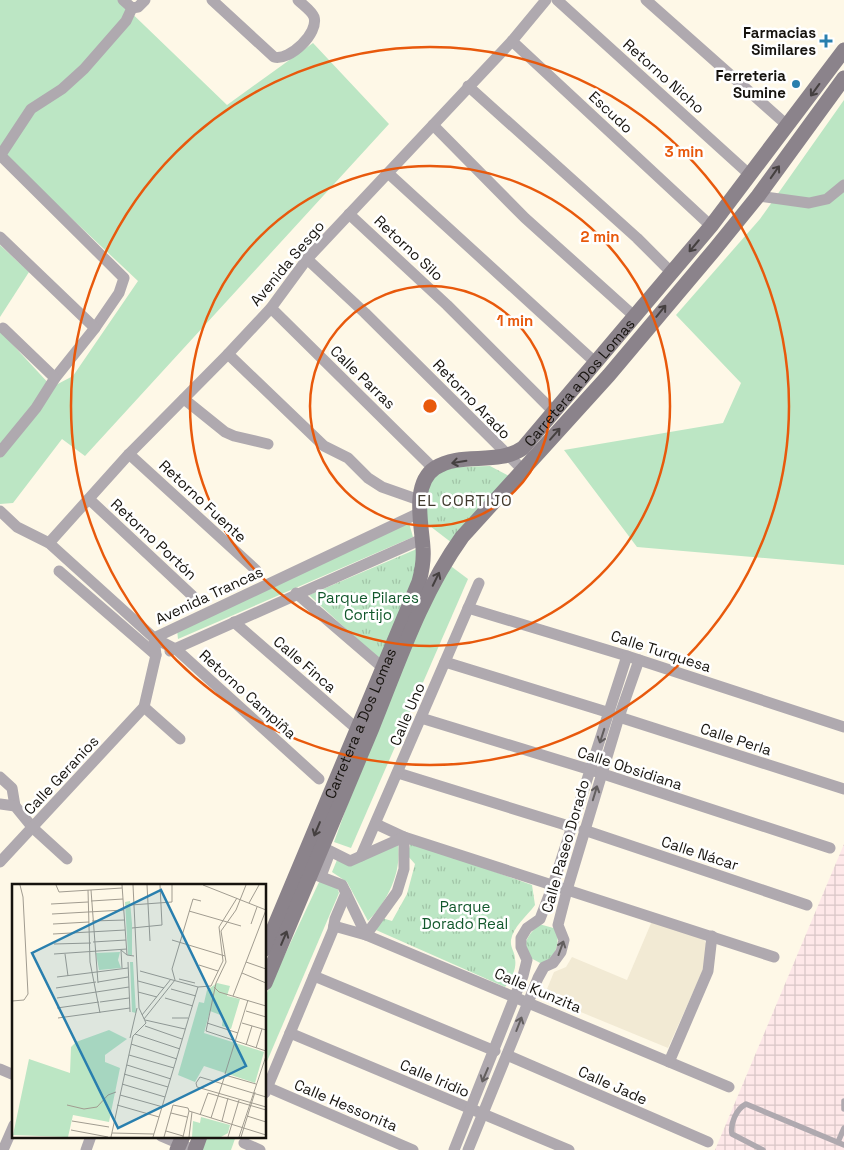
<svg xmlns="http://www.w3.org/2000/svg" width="844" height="1150" viewBox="0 0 844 1150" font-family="'Space Grotesk',sans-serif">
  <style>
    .industrial { fill: url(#industrial-grid) }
    .education { fill: #f2ead4 }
    .grass { fill: #bce6c4 }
    .park { fill: url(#park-tufts) }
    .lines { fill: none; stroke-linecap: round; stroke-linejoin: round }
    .service { stroke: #afa9af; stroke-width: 5.5 }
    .minor { stroke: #afa9af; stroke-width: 11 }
    .secondary { stroke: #8b838b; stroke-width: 15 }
    .oneway { stroke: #454040 }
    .oneway2 { stroke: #625e5e }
    .ring { fill: none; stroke: #e8590c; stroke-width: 2.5 }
    .poi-dot { fill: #297fae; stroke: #fff; stroke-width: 2 }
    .labels { text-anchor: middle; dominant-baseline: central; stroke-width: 5; stroke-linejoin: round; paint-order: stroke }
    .poi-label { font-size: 15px; font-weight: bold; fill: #16130e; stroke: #fff; text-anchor: end }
    .street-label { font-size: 15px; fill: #16130e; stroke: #fff }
    .park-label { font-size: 15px; fill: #12582c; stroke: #fff }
    .neighbourhood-label { font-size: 16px; letter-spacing: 1px; fill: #403a2d; stroke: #fff }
    .inset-road { fill: none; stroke: #a19c90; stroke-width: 1 }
    .view { fill: #297fae; fill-opacity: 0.15; stroke: #297fae; stroke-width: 2.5 }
    .inset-edge { fill: none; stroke: #16130e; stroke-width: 2.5 }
    .centre { fill: #e8590c; stroke: #fff; stroke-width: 2.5 }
    .ring-label { font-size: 15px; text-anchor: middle; font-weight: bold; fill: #e8590c; stroke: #fff; stroke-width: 5; stroke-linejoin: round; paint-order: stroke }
  </style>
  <defs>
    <pattern id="industrial-grid" width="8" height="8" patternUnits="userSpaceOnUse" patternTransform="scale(1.25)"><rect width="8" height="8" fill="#fee8e9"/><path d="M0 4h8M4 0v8" fill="none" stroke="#d9c6c7"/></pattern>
    <pattern id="park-tufts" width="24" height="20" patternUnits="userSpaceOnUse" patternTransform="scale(1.25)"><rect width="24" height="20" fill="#bce6c4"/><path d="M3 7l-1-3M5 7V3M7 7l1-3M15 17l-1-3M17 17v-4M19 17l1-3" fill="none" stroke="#a1c4a7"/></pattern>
  </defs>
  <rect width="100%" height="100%" fill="#fef8e7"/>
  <polygon class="industrial" points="844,844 844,1150 715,1150"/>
  <polygon class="education" points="652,921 702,937 707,945 703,970 668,1048 554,1001 547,989 554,972 566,967 572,957 627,980"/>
  <g class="grass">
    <polygon points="0,0 118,0 227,105 313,43 389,124 85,456 62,439 13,503 0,504 0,331 52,387 73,376 138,281 0,151"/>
    <polygon points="844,100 844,565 637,547 564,450 723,423 741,383 676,315 760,219"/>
    <polygon points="0,245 29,272 0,317"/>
    <polygon points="409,523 413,537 178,639 177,630"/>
    <polygon points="448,564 468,579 351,848 334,842 383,706"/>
    <path d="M398 844C402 873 387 902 368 921L347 882 332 872 337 860Z"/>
    <polygon points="320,880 337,887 339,893 265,1066 265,997"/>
    <polygon points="205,1136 236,1136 231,1150 200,1150"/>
  </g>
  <g class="park">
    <polygon points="490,466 511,477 452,543 426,523 421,496 433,474 456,467"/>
    <polygon points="419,548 417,576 380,660 309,595"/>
    <path d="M411 842 532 885 535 905C527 916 513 927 511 940 510 948 515 952 515 959 517 969 511 979 505 987L376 930 382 918 392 921 407 894 415 864 407 855Z"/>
    <path d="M539 924 557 929C559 945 557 954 544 965L525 955C523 940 530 934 539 924Z"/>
  </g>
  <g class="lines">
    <g class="service">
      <polyline points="844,1101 844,1109"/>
      <polyline points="838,1142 844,1128"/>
      <path d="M763 1150 732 1134C730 1124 736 1109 746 1104L844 1145"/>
    </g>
    <g class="minor">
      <polyline points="123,0 132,8 138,7 145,0"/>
      <path d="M212 0 274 57C290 61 319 33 314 17 312 11 303 5 298 0"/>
      <polyline points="557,0 750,175"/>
      <polyline points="646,0 788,126"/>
      <polyline points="512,41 711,226"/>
      <polyline points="468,86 637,238 672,273"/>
      <polyline points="433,125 525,218 634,316"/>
      <polyline points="0,155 124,278 119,293 95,328 55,378 36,408 0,452"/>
      <polyline points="0,156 31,109 62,89 84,69 126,21 132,8"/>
      <polyline points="388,173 596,363"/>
      <polyline points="758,196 809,203 827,199 844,185"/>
      <polyline points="349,214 447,305 554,412"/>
      <polyline points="0,237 95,328"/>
      <polyline points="307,259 365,313 523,470"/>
      <polyline points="271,308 434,469"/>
      <polyline points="3,328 55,378"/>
      <polyline points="228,354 324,446 348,458 368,478 382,487 419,500"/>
      <polyline points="184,399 225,432 234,436 268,444"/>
      <polyline points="129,454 256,570"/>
      <polyline points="89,499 198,601"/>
      <polyline points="0,511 17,527 49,543 154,638 177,650 319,779"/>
      <polyline points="49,543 129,454 228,354 271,308 307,259 512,41 546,0"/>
      <polyline points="59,571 156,655"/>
      <polyline points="296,593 382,667"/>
      <polyline points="468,608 627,656 844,727"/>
      <polyline points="234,622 357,729"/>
      <polyline points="170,651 422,539"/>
      <polyline points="445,662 610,713"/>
      <polyline points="144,707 180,739"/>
      <polyline points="619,717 844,789"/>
      <polyline points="421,718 591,770 830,848"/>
      <polyline points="398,773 572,827"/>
      <polyline points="0,777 12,788 15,806"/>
      <polyline points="0,804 15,806 33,828 67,859"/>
      <polyline points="376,824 404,837 774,957"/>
      <polyline points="584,830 807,905"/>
      <polyline points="322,847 350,861 404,837 404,869 397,892 366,935 346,893"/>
      <polyline points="361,856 479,583"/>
      <polyline points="0,862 144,707 156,655 154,638 419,513"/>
      <polyline points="321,876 330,852"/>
      <polyline points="334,926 366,935 729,1087"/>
      <polyline points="314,976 495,1051"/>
      <polyline points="290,1033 569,1150"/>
      <polyline points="507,1055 708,1142"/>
      <polyline points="669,1062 708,971 712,936"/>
      <polyline points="0,1069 14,1075"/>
      <polyline points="267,1087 413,1150"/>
      <polyline points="265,1093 333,930 335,919 346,893 342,885 311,873"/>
      <polyline points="161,1136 194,1150"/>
      <polyline points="244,1143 260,1150"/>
      <polyline points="3,1150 14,1125"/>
      <polyline points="86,1150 91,1136"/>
      <polyline points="454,1150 523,976 527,960 521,947 521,938 527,928 540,919 553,885 627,656"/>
      <polyline points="468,1150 538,978 544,967 553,963 561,952 564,940 558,925 567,890 619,717 639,660"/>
    </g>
    <g class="secondary">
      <path id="s1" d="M265 949 419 582C422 571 424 560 423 548 422 526 411 484 435 468 461 451 497 466 523 448L711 226 844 50"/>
      <path d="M265 983C300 898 337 813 372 728 398 664 421 594 462 537L609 375 715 249 758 196 844 78"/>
      <polyline points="177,1150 183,1136"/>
      <polyline points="195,1150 200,1136"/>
    </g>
  </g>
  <defs><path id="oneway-shaft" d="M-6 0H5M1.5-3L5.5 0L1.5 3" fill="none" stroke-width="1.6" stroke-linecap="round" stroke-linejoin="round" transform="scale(1.25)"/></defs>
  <g class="oneway">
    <use href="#oneway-shaft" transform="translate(815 90) rotate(126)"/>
    <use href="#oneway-shaft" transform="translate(775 172) rotate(-55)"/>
    <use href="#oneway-shaft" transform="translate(694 246) rotate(130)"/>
    <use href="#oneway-shaft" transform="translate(661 311) rotate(-51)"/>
    <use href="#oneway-shaft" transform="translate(555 434) rotate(-49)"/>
    <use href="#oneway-shaft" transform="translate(459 462) rotate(171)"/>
    <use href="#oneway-shaft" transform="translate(436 579) rotate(-64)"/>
    <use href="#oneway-shaft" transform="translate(317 829) rotate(113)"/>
    <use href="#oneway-shaft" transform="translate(284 938) rotate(-67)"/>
  </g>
  <g class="oneway2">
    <use href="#oneway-shaft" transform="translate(602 736) rotate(108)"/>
    <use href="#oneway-shaft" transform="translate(595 793) rotate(-73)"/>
    <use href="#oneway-shaft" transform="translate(561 948) rotate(-70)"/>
    <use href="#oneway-shaft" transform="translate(519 1024) rotate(-69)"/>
    <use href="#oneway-shaft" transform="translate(485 1075) rotate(113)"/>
  </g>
  <g class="ring">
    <circle cx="430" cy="406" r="120"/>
    <circle cx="430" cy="406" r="240"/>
    <circle cx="430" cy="406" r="359"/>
  </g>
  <g class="poi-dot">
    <path d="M823.5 33.5h5v5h5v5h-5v5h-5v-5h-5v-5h5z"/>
    <circle cx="796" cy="84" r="5"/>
  </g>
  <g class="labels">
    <g class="poi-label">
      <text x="816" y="32">Farmacias<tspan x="816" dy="17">Similares</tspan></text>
      <text x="786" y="75">Ferreteria<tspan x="786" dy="17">Sumine</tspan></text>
    </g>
    <g class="street-label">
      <text transform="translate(664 76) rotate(42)">Retorno Nicho</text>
      <text transform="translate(611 112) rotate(43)">Escudo</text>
      <text transform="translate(409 248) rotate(43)">Retorno Silo</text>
      <text transform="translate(287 263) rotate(-50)">Avenida Sesgo</text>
      <text transform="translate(363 377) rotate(44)">Calle Parras</text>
      <text stroke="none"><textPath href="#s1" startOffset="695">Carretera a Dos Lomas</textPath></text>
      <text transform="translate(472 399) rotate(46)">Retorno Arado</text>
      <text transform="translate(203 501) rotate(43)">Retorno Fuente</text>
      <text transform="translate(154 539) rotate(43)">Retorno Portón</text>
      <text transform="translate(209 595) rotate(-25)">Avenida Trancas</text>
      <text transform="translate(661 651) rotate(18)">Calle Turquesa</text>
      <text transform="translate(305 664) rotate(41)">Calle Finca</text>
      <text transform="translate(248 694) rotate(42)">Retorno Campiña</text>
      <text transform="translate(407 714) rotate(-67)">Calle Uno</text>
      <text stroke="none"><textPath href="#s1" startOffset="245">Carretera a Dos Lomas</textPath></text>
      <text transform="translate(736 739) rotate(18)">Calle Perla</text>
      <text transform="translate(630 768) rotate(18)">Calle Obsidiana</text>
      <text transform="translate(61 775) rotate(-47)">Calle Geranios</text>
      <text transform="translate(565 846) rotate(-74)">Calle Paseo Dorado</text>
      <text transform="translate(700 853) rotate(18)">Calle Nácar</text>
      <text transform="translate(538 990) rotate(23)">Calle Kunzita</text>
      <text transform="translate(435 1078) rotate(23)">Calle Iridio</text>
      <text transform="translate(613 1085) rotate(24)">Calle Jade</text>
      <text transform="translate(346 1105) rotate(23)">Calle Hessonita</text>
    </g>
    <g class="park-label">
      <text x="368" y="597">Parque Pilares<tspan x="368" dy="17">Cortijo</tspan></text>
      <text x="465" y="906">Parque<tspan x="465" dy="17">Dorado Real</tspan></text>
    </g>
    <g class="neighbourhood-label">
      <text x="465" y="500">EL CORTIJO</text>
    </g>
  </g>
  <g transform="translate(12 884)">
    <rect width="254" height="254" fill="#fef8e7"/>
    <path d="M118 17 120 40V71H116L113 18ZM118 78H121L124 129 120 128ZM205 99 218 102 215 112 228 115 219 145 210 142 211 132 198 127 192 149 252 168 243 199 192 182 183 198 166 191 187 118 192 119 195 106ZM97 146 115 155 93 171V178L108 184 97 238 61 231 56 253 1 251 17 175 58 189 59 163 64 158ZM189 233 218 241 216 249 209 253H180L181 237 188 239Z" fill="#bce6c4"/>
    <path d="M108 68 106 76 109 84 87 86 84 69Z" fill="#bce6c4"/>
    <path class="inset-road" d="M44 1 47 8 110 4M110 1 115 71 122 72M135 1 138 57M191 1 254 26M234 1 224 26 209 47 214 78 204 99 194 147 254 167M76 6 78 78 88 129M79 6 86 99M79 17 111 15M237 19 247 1M39 20 76 18M119 21 160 18V1M177 27 229 42M40 30 112 26M80 37 113 36M41 40 77 38M239 40 245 23M120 44 150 41 148 1M41 50 113 46M160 56 213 72M81 58 114 56M42 60 79 59M42 70 115 65M53 70 56 92M116 78 118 128M234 78 254 85M187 81 206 87M110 84 109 66 115 71M128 87 186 103 199 102M230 89 254 99M45 93 116 84M167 95 183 99M126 97 152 104M86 98 116 93M199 102 211 77 207 43 225 14M202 103 207 108 254 122M44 104 84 98M159 105 184 112M126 108 145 113M221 112 254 26M45 114 117 103M153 114 181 122M0 117 12 116 16 110 11 13 8 1M88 118 117 114M45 124 87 118M234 127 254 133M130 131 159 95M46 134 118 124M160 134H176M132 135 163 96 160 85 181 15 189 17M133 136 173 145M195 139 226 149M230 139 254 146M133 142 170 155M123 150 168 165M118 154 125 124M119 160 165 175M234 161 240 142M244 164 250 145M117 171 162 184M115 181 159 195M112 190 156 203M213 190 236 116M110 200 153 213M108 211 151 223M254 213 188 193 184 199 185 203 254 223M55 221 72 225 85 223 96 211 104 208M105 221 147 233M159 229 175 233M188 231 196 209 254 226M235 232 254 238M199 234 213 191 244 200M60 237 97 243M210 237 216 214M59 246 96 253M154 247 171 252M100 249 142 250M99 253 121 152 134 139 127 124 121 1M141 253 186 103M152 253 161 221 176 224 177 227M171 253 177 227 254 251M177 253 180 228M216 253 227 216M227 253 254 172M229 253 243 208"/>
    <path class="view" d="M149 6 234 182 106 244 20 69Z"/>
    <rect width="254" height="254" class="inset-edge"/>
  </g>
  <circle cx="430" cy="406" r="8" class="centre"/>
  <g class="ring-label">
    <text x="684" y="157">3 min</text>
    <text x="600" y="242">2 min</text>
    <text x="515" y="326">1 min</text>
  </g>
</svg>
